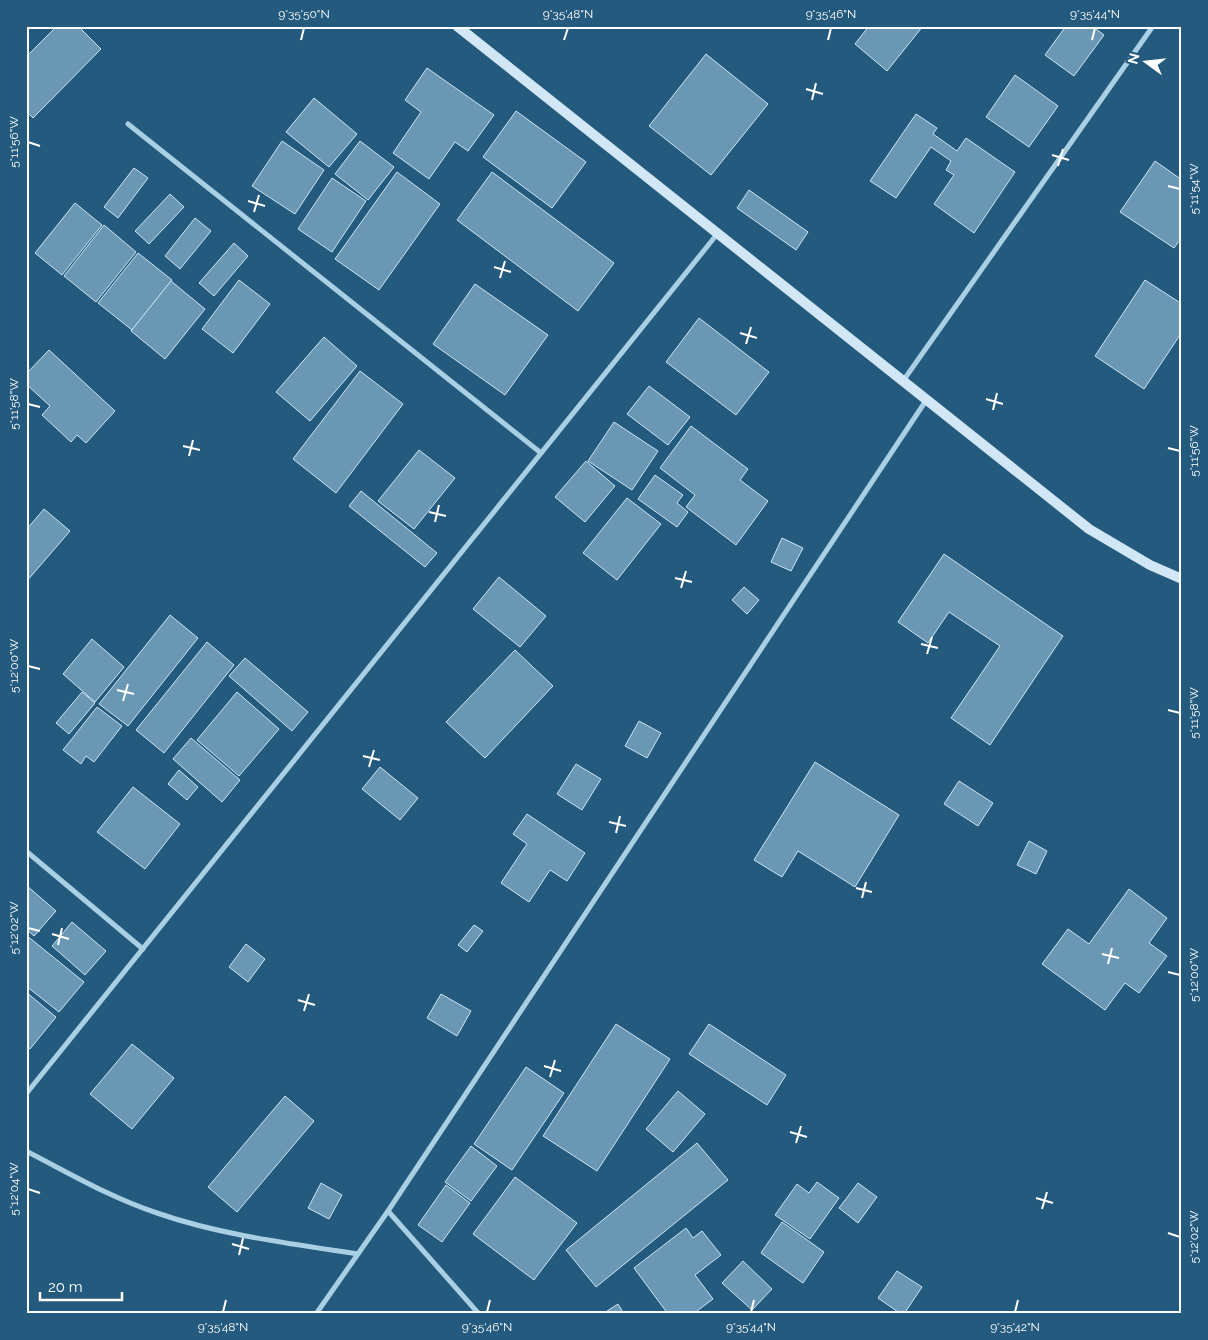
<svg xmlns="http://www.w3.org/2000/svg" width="1208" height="1340" viewBox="0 0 1208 1340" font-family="Raleway,sans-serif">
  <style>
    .building { fill: #6997b4; stroke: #cce5f4 }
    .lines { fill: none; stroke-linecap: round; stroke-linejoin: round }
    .street { stroke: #a9cfe5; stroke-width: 5 }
    .secondary { stroke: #d2e7f5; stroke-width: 10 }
    .ticks { fill: none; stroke: #fff; stroke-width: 2 }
    .neatline { fill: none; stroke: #fff; stroke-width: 2 }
    .ticks-label { font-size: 12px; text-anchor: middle; fill: #fff }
  </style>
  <rect width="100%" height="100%" fill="#245a7d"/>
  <g class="building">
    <polygon points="57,26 78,26 101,49 33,118 26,111 26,57"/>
    <polygon points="869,26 923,26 887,71 855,44"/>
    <polygon points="1066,26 1092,26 1104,35 1074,76 1045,55"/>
    <polygon points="706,54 768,104 711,175 649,126"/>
    <polygon points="427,68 494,115 468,151 455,142 429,179 393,153 421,112 405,100"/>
    <polygon points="1015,75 1058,106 1029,147 986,117"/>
    <polygon points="314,98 357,134 329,167 286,132"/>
    <polygon points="516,111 586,162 552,208 483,157"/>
    <polygon points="916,114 937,128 933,134 957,151 966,138 1015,172 974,233 934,204 954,175 946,170 951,161 931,147 896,198 870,181"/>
    <polygon points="282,141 324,170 295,214 252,186"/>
    <polygon points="360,141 394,167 368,200 335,174"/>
    <polygon points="1155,161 1182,180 1182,237 1174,248 1120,212"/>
    <polygon points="134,168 148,178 118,218 104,207"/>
    <polygon points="397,172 440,204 379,290 335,259"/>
    <polygon points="492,172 614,263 578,311 457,220"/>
    <polygon points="332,178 366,201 332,252 298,229"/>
    <polygon points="749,190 808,232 796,250 737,208"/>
    <polygon points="170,194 184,207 149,244 135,231"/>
    <polygon points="75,203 102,225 62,275 35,253"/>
    <polygon points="195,218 211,231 180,269 165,256"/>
    <polygon points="104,225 136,252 96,302 64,276"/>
    <polygon points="234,243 248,256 214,296 199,283"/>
    <polygon points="138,253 172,280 132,330 98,303"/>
    <polygon points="239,280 270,304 233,353 202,329"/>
    <polygon points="1145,280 1182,304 1182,332 1144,389 1095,356"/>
    <polygon points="171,281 205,309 165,359 131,331"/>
    <polygon points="475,284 548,335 505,395 433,344"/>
    <polygon points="699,318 769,372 736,415 666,362"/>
    <polygon points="324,337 357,366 310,421 276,392"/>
    <polygon points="49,350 115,411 86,443 77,435 71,442 42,415 50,406 26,384 26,374"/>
    <polygon points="360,371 403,404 336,493 293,459"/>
    <polygon points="649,386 690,417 668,445 627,414"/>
    <polygon points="614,422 658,451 632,490 588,461"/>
    <polygon points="691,426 748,469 740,480 768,501 736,545 686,507 695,495 660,468"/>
    <polygon points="419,450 455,478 414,529 378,501"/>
    <polygon points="586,461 615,486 585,522 555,497"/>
    <polygon points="655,475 683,495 677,503 688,512 677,527 638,499"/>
    <polygon points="361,491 437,553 425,567 349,506"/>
    <polygon points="627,498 661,524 617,580 583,553"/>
    <polygon points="44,509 70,531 26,582 26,530"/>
    <polygon points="782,538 803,548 791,571 771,562"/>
    <polygon points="944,554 1063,636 990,745 951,718 1000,646 949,612 928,643 898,622"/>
    <polygon points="499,577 546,616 520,647 473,609"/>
    <polygon points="744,587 759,600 747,614 732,600"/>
    <polygon points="170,615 198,638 128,726 99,704"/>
    <polygon points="92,639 124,667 95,702 63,674"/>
    <polygon points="207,642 234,665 164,753 136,730"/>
    <polygon points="515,650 553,686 485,758 446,722"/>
    <polygon points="245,658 308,712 292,731 229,676"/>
    <polygon points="82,692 95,703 69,734 56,723"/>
    <polygon points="237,692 279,729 239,776 197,740"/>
    <polygon points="97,707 122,726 94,762 86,756 81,764 63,750"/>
    <polygon points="639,721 661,733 647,758 625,746"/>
    <polygon points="191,738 240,780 222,802 173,759"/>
    <polygon points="815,762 899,815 855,887 798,851 782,877 754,860"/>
    <polygon points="576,764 601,779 582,810 557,794"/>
    <polygon points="380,767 418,798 400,820 362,789"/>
    <polygon points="179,770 198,787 187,800 168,784"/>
    <polygon points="959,781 993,803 978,826 944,804"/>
    <polygon points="133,787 180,824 145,869 97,832"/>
    <polygon points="527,814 585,853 567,881 550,870 529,902 501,883 527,844 513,834"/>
    <polygon points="1029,841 1047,851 1036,874 1017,865"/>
    <polygon points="26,885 56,911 34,936 26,929"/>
    <polygon points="1129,889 1167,918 1149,943 1167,956 1139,993 1125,983 1105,1010 1042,964 1068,929 1089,944"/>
    <polygon points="72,922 106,951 85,975 52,946"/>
    <polygon points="474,925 483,931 467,952 458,945"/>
    <polygon points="26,935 84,982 59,1012 26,986"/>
    <polygon points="246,944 265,959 248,982 229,967"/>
    <polygon points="26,992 56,1017 30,1049 26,1046"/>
    <polygon points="441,994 471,1011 457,1036 427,1018"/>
    <polygon points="616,1024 670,1059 597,1171 543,1136"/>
    <polygon points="709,1024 786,1075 767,1105 689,1054"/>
    <polygon points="132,1044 174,1078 132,1129 90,1094"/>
    <polygon points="526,1067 564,1093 512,1170 474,1144"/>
    <polygon points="678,1091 705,1114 673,1152 646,1129"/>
    <polygon points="285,1096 314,1121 237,1212 208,1187"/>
    <polygon points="697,1143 728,1180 596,1287 566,1250"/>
    <polygon points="471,1146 497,1166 471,1201 445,1182"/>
    <polygon points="515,1177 577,1223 534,1280 473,1234"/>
    <polygon points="817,1182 839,1198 810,1239 775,1215 797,1184 809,1193"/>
    <polygon points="321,1183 342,1195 329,1219 308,1208"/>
    <polygon points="858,1183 877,1197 858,1223 839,1208"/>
    <polygon points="446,1185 470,1203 442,1242 418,1225"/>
    <polygon points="782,1222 824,1252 803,1283 761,1253"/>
    <polygon points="686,1228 693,1238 702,1231 721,1255 695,1275 713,1299 693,1314 668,1314 634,1268"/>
    <polygon points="743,1261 772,1289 752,1310 722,1283"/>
    <polygon points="897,1271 922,1287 904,1314 901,1314 878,1298"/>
    <polygon points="618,1304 624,1314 605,1314 604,1313"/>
  </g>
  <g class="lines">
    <g class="street">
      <polyline points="128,124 541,453"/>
      <polyline points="903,381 1153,26"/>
      <polyline points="26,851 143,949"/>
      <polyline points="26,1094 718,233"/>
      <path d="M26 1151C69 1173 111 1198 157 1213 220 1235 292 1244 358 1254"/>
      <polyline points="388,1211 479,1314"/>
      <polyline points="316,1314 388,1211 927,399"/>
    </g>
    <polyline class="secondary" points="457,26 1089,529 1150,565 1182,579"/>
  </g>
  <path class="ticks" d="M301 40 304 28M564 40 568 28M828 40 831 28M1092 40 1095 28M806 89 823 94M812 100 816 83M28 142 40 146M1052 155 1069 160M1058 166 1063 149M1168 186 1180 189M248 201 265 206M254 212 259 195M494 267 511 272M500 278 505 261M740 333 757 338M746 344 751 327M986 399 1003 404M28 404 40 407M993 410 997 393M183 446 200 450M1168 448 1180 451M189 456 193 440M429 512 446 516M435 522 439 505M675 578 692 582M681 588 686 571M921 644 938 648M927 654 932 637M28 666 40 669M117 690 134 694M123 701 128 684M1168 710 1180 713M363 756 380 760M369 767 374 750M609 822 626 826M616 833 620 816M856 888 872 892M862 898 866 882M28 928 40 931M52 934 69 939M58 945 62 928M1102 954 1119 958M1108 964 1112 948M1168 972 1180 975M298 1000 315 1005M304 1011 309 994M544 1066 561 1071M550 1077 555 1060M790 1132 807 1137M796 1143 801 1126M28 1189 40 1193M1036 1198 1053 1203M1042 1209 1047 1192M1168 1233 1180 1237M232 1244 249 1249M239 1255 243 1238M223 1312 226 1300M487 1312 490 1300M751 1312 754 1300M1015 1312 1018 1300"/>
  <rect width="1208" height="1340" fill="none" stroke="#245a7d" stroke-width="55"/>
  <g transform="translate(1146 62) rotate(285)" stroke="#245a7d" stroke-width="4" paint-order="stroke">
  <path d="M0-4L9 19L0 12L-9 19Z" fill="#ffffff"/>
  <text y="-8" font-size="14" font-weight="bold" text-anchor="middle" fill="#ffffff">N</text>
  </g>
  <path d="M40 1292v8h82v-8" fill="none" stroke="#ffffff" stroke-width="2.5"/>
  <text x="48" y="1292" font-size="15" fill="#ffffff" stroke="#245a7d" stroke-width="4" paint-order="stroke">20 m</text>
  <rect x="28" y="28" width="1152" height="1284" class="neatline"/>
  <g class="ticks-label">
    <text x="304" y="18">9°35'50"N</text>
    <text x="568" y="18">9°35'48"N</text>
    <text x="831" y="18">9°35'46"N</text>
    <text x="1095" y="18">9°35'44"N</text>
    <text transform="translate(14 142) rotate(-90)" y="4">5°11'56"W</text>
    <text transform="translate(1194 189) rotate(-90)" y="4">5°11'54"W</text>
    <text transform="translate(14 404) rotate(-90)" y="4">5°11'58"W</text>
    <text transform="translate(1194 451) rotate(-90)" y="4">5°11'56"W</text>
    <text transform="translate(14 666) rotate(-90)" y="4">5°12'00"W</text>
    <text transform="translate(1194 713) rotate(-90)" y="4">5°11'58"W</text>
    <text transform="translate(14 928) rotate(-90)" y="4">5°12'02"W</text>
    <text transform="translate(1194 975) rotate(-90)" y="4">5°12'00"W</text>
    <text transform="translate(14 1189) rotate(-90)" y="4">5°12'04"W</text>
    <text transform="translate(1194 1237) rotate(-90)" y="4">5°12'02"W</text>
    <text x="223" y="1331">9°35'48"N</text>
    <text x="487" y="1331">9°35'46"N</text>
    <text x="751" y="1331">9°35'44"N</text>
    <text x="1015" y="1331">9°35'42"N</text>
  </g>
</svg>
